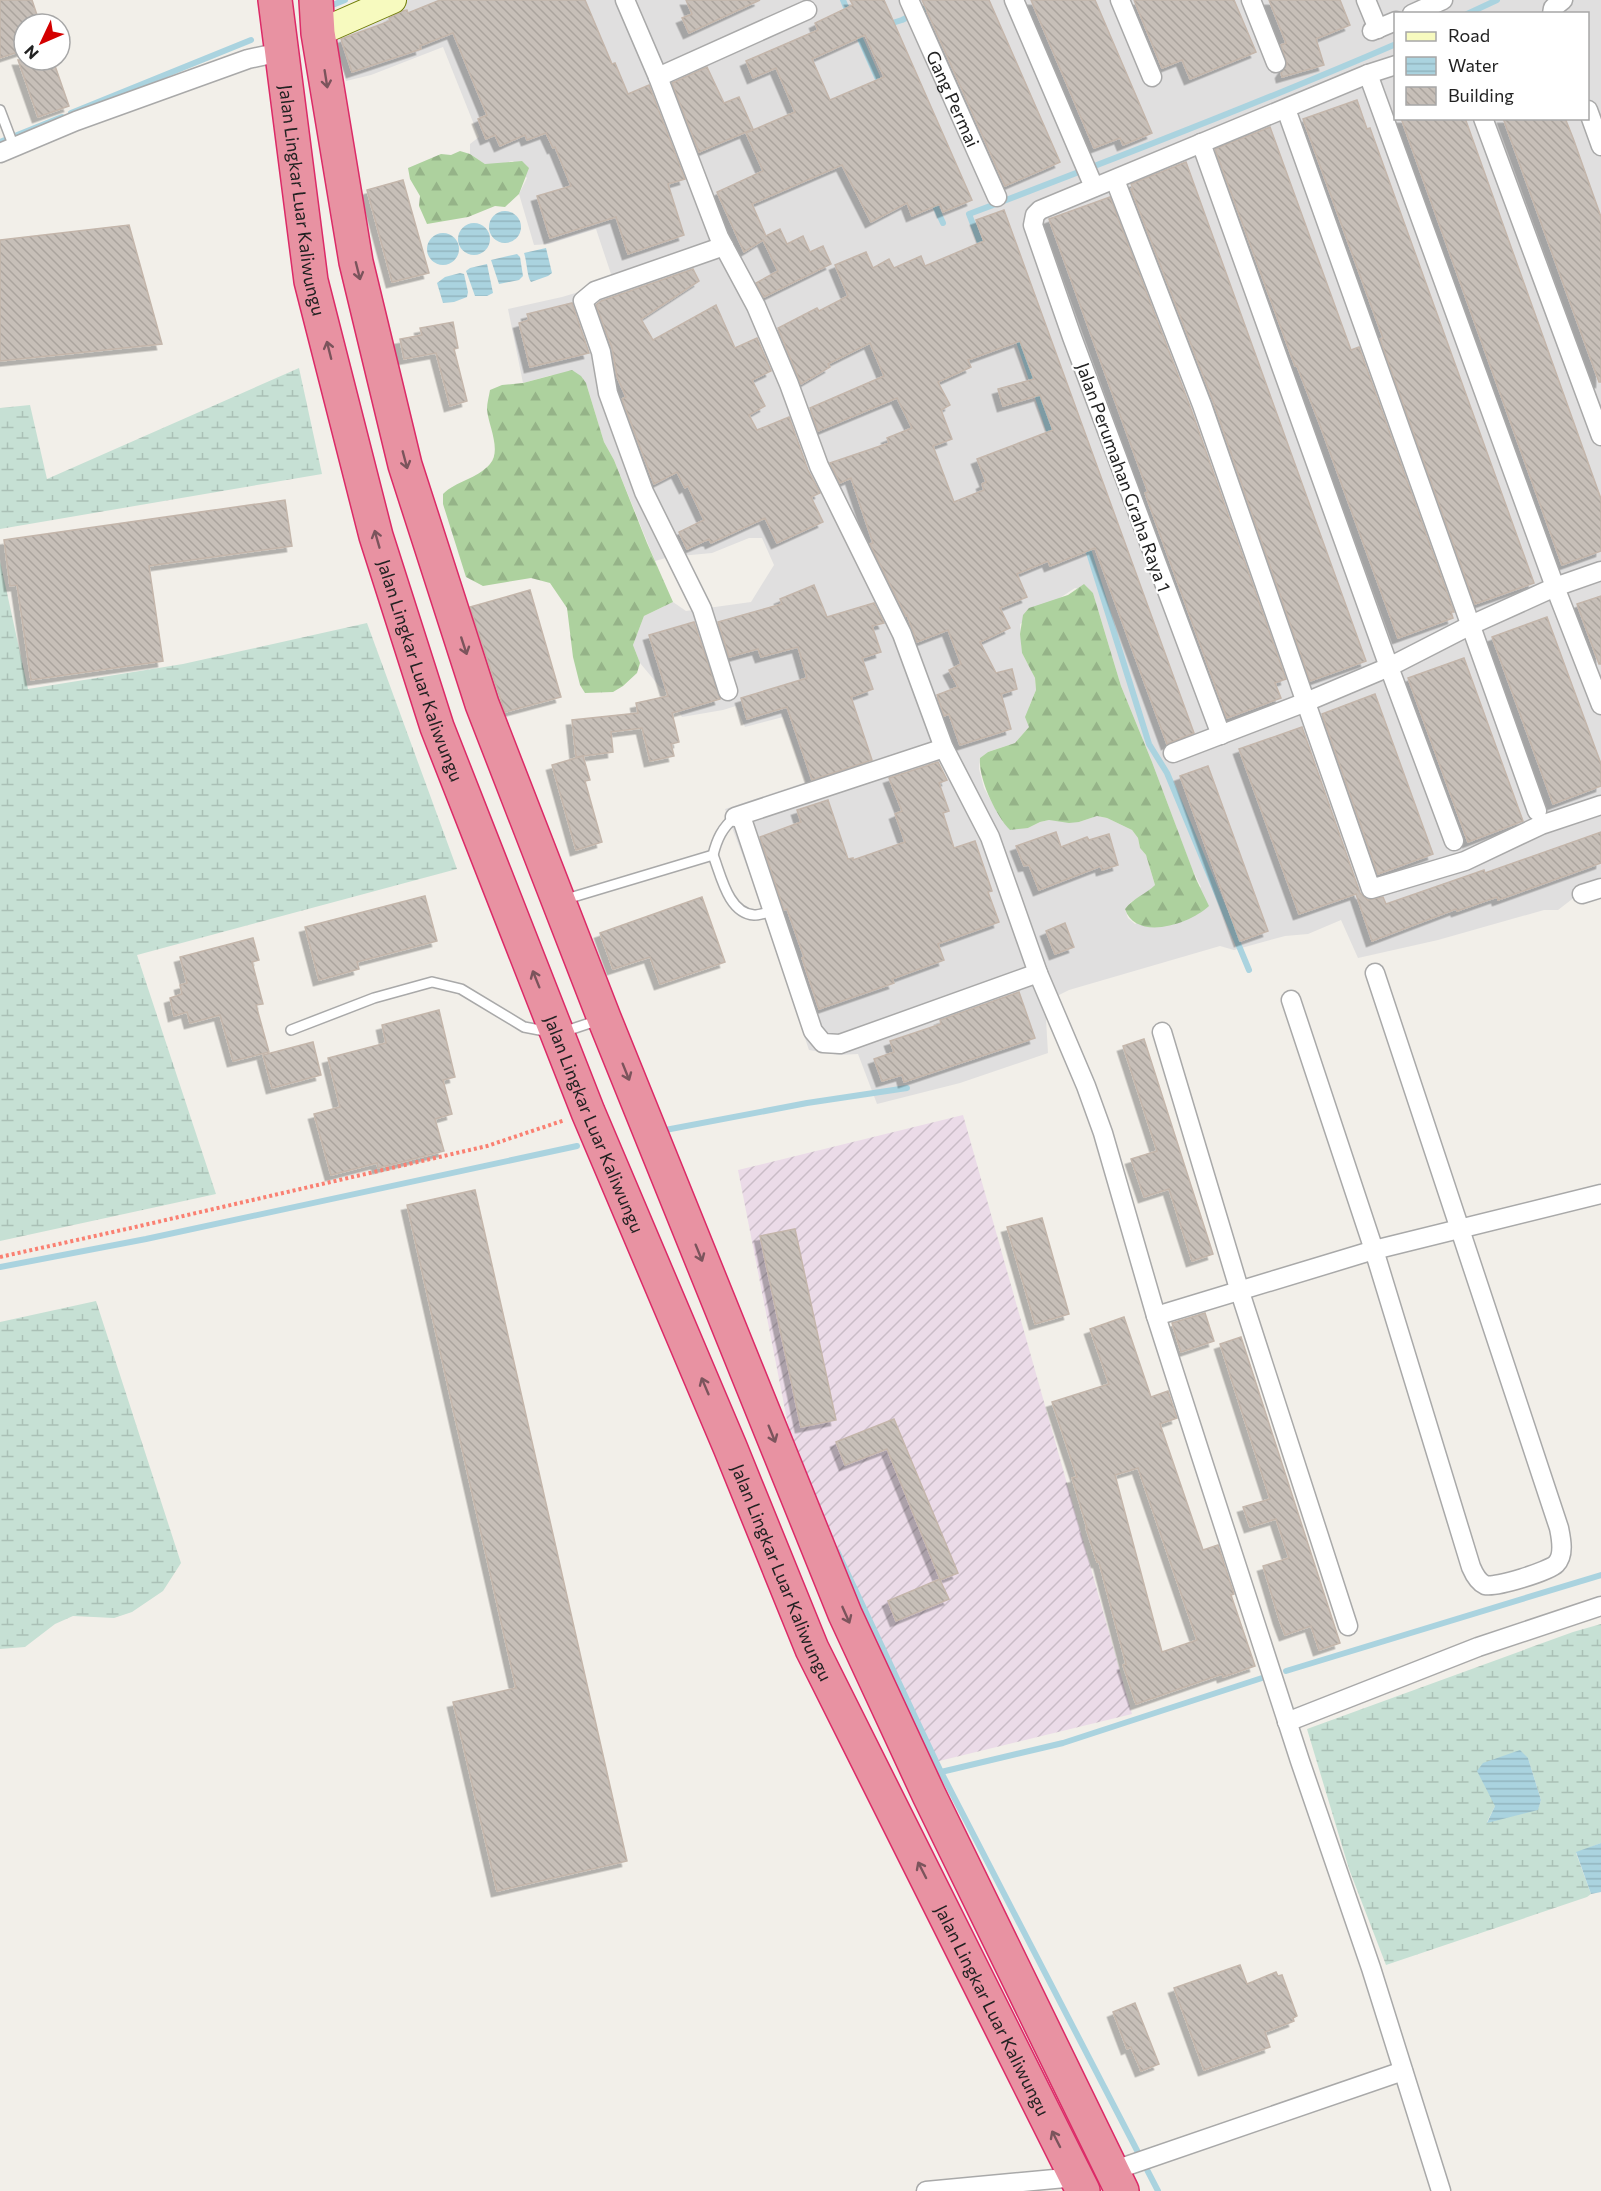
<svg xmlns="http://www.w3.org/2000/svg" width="1601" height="2191" viewBox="0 0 1601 2191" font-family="Commissioner,sans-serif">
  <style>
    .residential { fill: #e0dfdf; fill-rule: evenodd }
    .industrial { fill: url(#industrial-furrows) }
    .forest { fill: url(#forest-firs) }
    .wetland { fill: url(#wetland-marsh); fill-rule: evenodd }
    .water { fill: url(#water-rules) }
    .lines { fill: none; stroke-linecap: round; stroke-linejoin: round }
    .stream { stroke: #aad3df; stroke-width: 6 }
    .building { fill: url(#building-back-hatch); stroke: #c4b6ab; stroke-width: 1.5; fill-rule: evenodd; filter: url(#shadow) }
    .lane-casing { stroke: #a9a9a9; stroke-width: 12 }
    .street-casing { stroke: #a9a9a9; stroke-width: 21 }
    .secondary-casing { stroke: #707d05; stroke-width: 28 }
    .highway-casing { stroke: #dc2a67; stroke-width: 36 }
    .path { stroke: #fa8072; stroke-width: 4; stroke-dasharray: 3 3; stroke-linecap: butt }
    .lane { stroke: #fff; stroke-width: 9 }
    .street { stroke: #fff; stroke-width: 18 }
    .secondary { stroke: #f7fabf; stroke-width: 26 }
    .highway { stroke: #e892a2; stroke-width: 33 }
    .oneway { stroke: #7b545c }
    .labels { text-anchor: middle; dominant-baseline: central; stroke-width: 4.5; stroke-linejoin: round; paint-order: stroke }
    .street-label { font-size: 18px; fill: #222; stroke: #fff }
  </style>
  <defs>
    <pattern id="industrial-furrows" width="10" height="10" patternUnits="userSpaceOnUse" patternTransform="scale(1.5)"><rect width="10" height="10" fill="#ebdbe8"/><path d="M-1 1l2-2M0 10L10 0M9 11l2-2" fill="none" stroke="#c9bcc7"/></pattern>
    <pattern id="forest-firs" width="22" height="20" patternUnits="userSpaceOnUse" patternTransform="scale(1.5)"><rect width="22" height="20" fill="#add19e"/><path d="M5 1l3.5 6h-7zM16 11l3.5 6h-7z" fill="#95b388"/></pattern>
    <pattern id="wetland-marsh" width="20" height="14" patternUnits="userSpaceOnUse" patternTransform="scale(1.5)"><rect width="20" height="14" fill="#c6e0d4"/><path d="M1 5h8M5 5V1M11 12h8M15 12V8" fill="none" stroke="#aac0b6"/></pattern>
    <pattern id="water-rules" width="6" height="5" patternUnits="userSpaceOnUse" patternTransform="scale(1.5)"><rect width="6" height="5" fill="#aad3df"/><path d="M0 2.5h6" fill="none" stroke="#92b5bf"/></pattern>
    <pattern id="building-back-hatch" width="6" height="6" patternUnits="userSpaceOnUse" patternTransform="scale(1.5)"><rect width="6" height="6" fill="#c7bfb8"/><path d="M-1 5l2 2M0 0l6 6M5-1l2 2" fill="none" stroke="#aba49e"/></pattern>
    <filter id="shadow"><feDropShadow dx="-5.5" dy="5.5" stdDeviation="0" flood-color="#0004"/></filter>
  </defs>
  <rect width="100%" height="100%" fill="#f2efe9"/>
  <path class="residential" d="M377 0H1601V877L1583 884 1580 893 1558 910H1544L1438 940 1358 958 1341 920 1308 934 1285 936 1234 950 1220 946 1069 990 1045 1002 1048 1053 960 1083 877 1104 858 1054 839 1055 809 1050 750 875 725 809 806 782 783 717 745 727 736 706 723 710 682 717 667 691 660 687 640 663 633 645 644 616 673 602 686 611 751 602 774 565 762 538H749L712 553 669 557 655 561 614 460 604 442 586 383 552 375 523 383 508 309 562 297 589 289 613 280 596 229 549 244 534 245 519 194 527 178 513 161 494 165 485 164 470 154V144L479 137 443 47 371 75 346 81 333 31ZM1396 14H1588V118H1396ZM1075 588 1093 593 1121 686 1152 762 1192 869 1201 887 1135 924 1128 918 1125 909 1131 902 1148 892 1155 885 1146 855 1140 848 1138 838 1132 830 1107 818 1097 816 1079 822 1049 820 1040 822 1028 828 1003 822 984 788 979 769 980 758 988 752 1015 743 1029 727V707L1036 690 1035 678 1022 653 1020 624Z"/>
  <polygon class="industrial" points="963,1115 1132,1714 931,1763 799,1481 738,1170"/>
  <g class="forest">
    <polygon points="460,151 470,154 485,164 522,161 529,168 519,194 505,207 495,206 468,217 427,224 419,206 420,196 410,179 408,168 441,154 451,155"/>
    <path d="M572 370 581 376 586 383 604 442 614 460 647 543 673 602 644 616 633 645 640 663 637 673 623 686 613 692 585 693 580 685 573 657 567 608 550 583 531 578 483 586 466 577 443 504V494C456 481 477 479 490 464 502 450 488 425 487 409 487 403 489 396 490 390L502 385 523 383Z"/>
    <path d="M1084 584 1093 593 1121 686 1152 762 1196 879 1209 906C1190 924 1136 942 1125 909 1133 898 1146 894 1155 885L1146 855 1140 848 1138 838 1132 830 1107 818 1097 816 1079 822 1069 823 1049 820 1040 822 1028 828 1010 830C996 816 978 778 980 758L988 752 1015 743 1029 727 1025 717 1036 690 1035 678 1022 653 1020 634 1023 615 1029 608 1068 595Z"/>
  </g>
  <g class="wetland">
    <polygon points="299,368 322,474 0,529 0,408 30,405 47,479"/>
    <polygon points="0,561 28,689 183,664 367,623 457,869 137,955 216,1194 0,1241"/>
    <polygon points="96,1301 181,1563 163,1591 132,1612 114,1618 73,1616 55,1624 25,1647 0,1649 0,1322"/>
    <path d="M1601 1624V1843L1576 1853 1591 1894 1587 1897 1386 1965 1349 1869 1307 1729 1573 1632ZM1528 1758 1541 1800 1538 1809 1487 1822 1495 1806Z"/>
  </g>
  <g class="water">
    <circle cx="505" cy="227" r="16"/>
    <circle cx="474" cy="239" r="16"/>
    <circle cx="443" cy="249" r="16"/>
    <path d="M546 248 552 273 548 276 531 282C527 277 527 261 524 253Z"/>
    <polygon points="517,254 520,257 523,276 519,280 499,284 491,260"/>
    <polygon points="487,264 493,293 487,296 475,296 466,271 470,268"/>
    <polygon points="460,273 464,274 468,292 467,297 454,302 443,303 437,283 445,277"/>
    <polygon points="1520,1750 1528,1758 1541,1800 1538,1810 1487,1823 1495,1806 1477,1771 1483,1763"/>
    <polygon points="1601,1843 1601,1892 1591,1894 1576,1852"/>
  </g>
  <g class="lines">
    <g class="stream">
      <polyline points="843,0 849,15"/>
      <polyline points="330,6 345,0"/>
      <polyline points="1467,14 1497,0"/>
      <polyline points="886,25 902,20 943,0"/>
      <polyline points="857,32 881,86"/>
      <polyline points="71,113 251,40"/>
      <polyline points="0,142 62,117"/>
      <polyline points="932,199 943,223"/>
      <path d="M983 250 969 214C1112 160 1255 105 1396 44"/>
      <polyline points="1017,335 1052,439"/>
      <polyline points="1086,543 1149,744 1167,773 1249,970"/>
      <polyline points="660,1131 807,1103 907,1088"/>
      <polyline points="0,1267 146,1239 577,1146"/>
      <polyline points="837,1551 941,1772 1158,2191"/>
      <polyline points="1286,1671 1601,1575"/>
      <polyline points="941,1772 1063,1743 1262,1678"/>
    </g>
  </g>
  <g class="building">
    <polygon points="0,0 32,0 37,15 30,18 32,24 24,24 24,50 0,58"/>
    <polygon points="440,0 585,0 612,64 615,63 628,94 649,85 685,179 668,184 684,235 628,254 616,217 550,238 537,196 571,186 555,147 553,148 546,133 527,140 525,135 500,146 495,135 486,139 478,119 487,115 453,33 420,46 421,49 352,72 341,39 390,21 389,18 402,11 407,10 408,13"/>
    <polygon points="686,0 760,0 689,33 682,18 692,14"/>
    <path d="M850 0H884L972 200 943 212 940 204 912 216 907 203 871 222 842 165 752 204 766 236 780 229 787 244 803 236 810 252 823 246 831 264 764 297 756 283 778 271 763 240 744 252 717 192 763 171 746 133 795 112 776 68 753 78 746 61 818 30 815 23 853 5ZM865 35 884 77 830 100 812 59Z"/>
    <polygon points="922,0 989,0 1060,162 1005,186"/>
    <polygon points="1031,0 1095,0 1152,133 1123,145 1120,138 1094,148"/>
    <polygon points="1134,0 1234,0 1256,52 1190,79 1182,60 1162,68"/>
    <polygon points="1269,0 1340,0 1350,25 1316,39 1324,65 1282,77 1281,73 1287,64 1281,45 1286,43"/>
    <polygon points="18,60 53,60 69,106 38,117"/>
    <polygon points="707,67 724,103 739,97 753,129 699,152 672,83"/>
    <polygon points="1357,100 1367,129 1370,128 1534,583 1475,604 1380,339 1383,338 1303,119"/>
    <polygon points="1401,118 1465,118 1601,499 1601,551 1562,565"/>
    <polygon points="1503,118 1565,118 1573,138 1601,217 1601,382 1599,382"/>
    <polygon points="1270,127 1351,350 1359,347 1454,612 1451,612 1453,618 1398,638 1320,425 1297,366 1295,366 1215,149"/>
    <polygon points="1186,162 1366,661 1310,681 1213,401 1131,189 1133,189 1131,184"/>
    <polygon points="403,180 429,273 392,282 367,190"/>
    <polygon points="1110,197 1191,409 1286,679 1275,683 1281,698 1227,718 1145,493 1148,492 1049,219"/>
    <path d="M1004 210 1194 733 1167 744 1095 548 1050 566 1048 561 1017 574 1027 597 1000 608 1010 628 980 642 996 673 1012 669 1017 689 1001 694 1011 729 960 745 949 714 944 716 937 695 958 687 949 670 961 664 948 630 917 642 907 615 906 616 870 544 873 543 851 478 840 483 830 463 889 443 887 438 912 428 897 398 818 431 810 408 884 376 870 343 828 364 830 367 801 384 778 328 817 308 819 311 848 296 835 265 866 252 873 268 889 259 894 268 921 256 925 266 984 241 976 220ZM1020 341 1034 379 998 389 1003 406 1040 395 1053 430 977 459 986 482 982 484 984 490 954 502 933 446 952 439 941 410 950 405 938 382 971 367 968 360Z"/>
    <polygon points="129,225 162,344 0,361 0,240"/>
    <polygon points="693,269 699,281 641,319 653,340 716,305 735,348 757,338 771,371 752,380 765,406 749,415 757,430 789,417 808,470 820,493 811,497 823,522 777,543 765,518 711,543 709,539 687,549 679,532 704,520 688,486 685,488 677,472 654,484 622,399 626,397 617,377 612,348 596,305 601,301"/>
    <polygon points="572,303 589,353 530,367 519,323 529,320 527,314"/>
    <polygon points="453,322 458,348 454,349 467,401 450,406 436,353 404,359 400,339 422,335 420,328"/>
    <polygon points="285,500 292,546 149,566 163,661 31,680 17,585 10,586 4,540"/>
    <polygon points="814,585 827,617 874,603 884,623 872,626 881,652 862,658 873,689 851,697 872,760 812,780 787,707 747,719 741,698 807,678 798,647 761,657 758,649 729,657 718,622 782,604 780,599"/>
    <polygon points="530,590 561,697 505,712 470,607"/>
    <polygon points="1601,596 1601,664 1599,664 1577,604"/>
    <polygon points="1547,617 1601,764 1601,786 1553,804 1492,637"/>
    <polygon points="694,622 720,699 672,713 679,742 671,744 674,756 650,761 642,728 611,732 613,752 576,757 572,720 638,713 636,703 668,696 649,635"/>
    <polygon points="1464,658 1523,821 1468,842 1408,678"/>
    <polygon points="1375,694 1433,854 1378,874 1322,714"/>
    <polygon points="1302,727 1360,893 1368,900 1383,897 1386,904 1484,870 1485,873 1601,832 1601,863 1498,900 1497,897 1457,911 1456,909 1372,941 1356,894 1299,914 1239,749"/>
    <polygon points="583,756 590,780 585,781 602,842 576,850 552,765"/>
    <polygon points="938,762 947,780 939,783 949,811 943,813 954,848 975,841 992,891 988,892 999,922 938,944 944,960 892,979 894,983 819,1009 802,958 804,957 787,909 784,910 760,837 801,822 797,810 828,800 848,859 853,858 853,860 905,842 895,814 902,811 889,778"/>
    <polygon points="1208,766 1268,931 1240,941 1180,776"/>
    <polygon points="1056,832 1061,847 1087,837 1089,840 1109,834 1118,865 1102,870 1101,866 1039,890 1029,865 1024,866 1016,846"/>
    <polygon points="425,896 437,941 357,962 359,969 319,980 305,927"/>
    <polygon points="702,897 725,962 660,984 650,957 613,969 600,933"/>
    <polygon points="1065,923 1074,947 1055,954 1046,931"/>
    <polygon points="253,938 259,960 252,962 263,1004 256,1005 269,1052 233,1061 220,1015 190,1023 187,1012 174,1016 170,998 182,994 180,985 187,983 180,957"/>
    <polygon points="1019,992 1035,1038 904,1082 902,1075 882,1081 874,1059 894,1052 890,1041 941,1024 940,1020"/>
    <polygon points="439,1010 455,1077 443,1080 452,1114 435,1119 444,1151 378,1168 377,1163 331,1175 314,1114 340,1107 328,1058 386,1043 382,1025"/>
    <polygon points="1144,1039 1213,1254 1192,1261 1169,1189 1144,1197 1131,1159 1157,1151 1123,1046"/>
    <polygon points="313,1042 321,1075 272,1088 263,1055"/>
    <polygon points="475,1190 627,1861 497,1891 453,1702 516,1688 407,1205"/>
    <polygon points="1042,1218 1069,1314 1035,1324 1007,1227"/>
    <polygon points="795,1229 836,1420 801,1427 760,1236"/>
    <polygon points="1205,1313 1214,1341 1181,1352 1172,1323"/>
    <path d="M1124 1317 1151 1397 1168 1391 1177 1418 1160 1424 1203 1550 1218 1545 1234 1594 1231 1595 1255 1666 1223 1677 1222 1674 1136 1704 1123 1665 1126 1664 1099 1562H1097L1086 1528H1087L1072 1478 1077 1477 1052 1402 1109 1384 1090 1329ZM1138 1468 1197 1640 1162 1652 1115 1475Z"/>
    <polygon points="1241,1337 1340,1643 1319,1650 1311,1626 1285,1635 1279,1619 1263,1566 1289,1558 1276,1519 1250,1527 1243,1507 1270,1499 1220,1344"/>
    <polygon points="894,1419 958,1573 940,1580 949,1599 896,1621 888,1601 940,1579 887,1449 845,1465 836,1442"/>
    <polygon points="1240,1965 1247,1984 1276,1972 1278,1976 1282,1975 1297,2016 1293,2018 1294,2021 1265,2032 1270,2047 1204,2070 1174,1988"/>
    <polygon points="1135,2003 1159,2064 1141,2071 1131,2047 1127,2049 1113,2012"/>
  </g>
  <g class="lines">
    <defs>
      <g id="lane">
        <polyline points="0,110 14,147"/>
        <path d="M713 855C721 875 728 913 754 915 760 915 768 912 773 911"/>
        <path d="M563 900 713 855C717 839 722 828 735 817"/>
        <polyline points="291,1030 374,998 432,982 461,989 524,1027 550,1032"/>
        <polyline points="563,1032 599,1020"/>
      </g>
      <g id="street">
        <polyline points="625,0 658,77 719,237 756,306 789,384 819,466 902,634 944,748 990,837 1038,973 1086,1086 1103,1133 1156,1316 1201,1456 1300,1761 1371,1968 1441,2191"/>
        <path id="s1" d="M909 0 997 197"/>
        <polyline points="1014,0 1094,187"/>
        <polyline points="1120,0 1152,77"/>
        <polyline points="1251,0 1276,63"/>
        <polyline points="1366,0 1378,29"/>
        <polyline points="1412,14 1443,0"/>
        <polyline points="1552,14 1553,8 1563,0"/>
        <polyline points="1372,31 1396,21"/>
        <polyline points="1368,74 1555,587 1601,705"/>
        <polyline points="658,77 807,10"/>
        <polyline points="1286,109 1537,811"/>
        <polyline points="1588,110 1601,146"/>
        <polyline points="1483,118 1601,436"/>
        <polyline points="1201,143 1389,667 1454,841"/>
        <polyline points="0,153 76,121 248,59 281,52"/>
        <polyline points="1115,180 1202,405 1371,889 1465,861 1541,825 1601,805"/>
        <polyline points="724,246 595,291 583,301 601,352 608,393 644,492 702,609 728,691"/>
        <polyline points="1221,735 1072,337 1033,225 1035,215 1040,210 1368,74 1396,65"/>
        <polyline points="1173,753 1306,702 1389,667 1471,625 1555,587 1601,571"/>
        <polyline points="741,816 813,1031 823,1043 840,1044 1038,973"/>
        <polyline points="735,817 944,748"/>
        <polyline points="1582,894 1601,888"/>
        <path d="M1291 1000 1374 1250 1471 1567C1474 1574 1478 1582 1485 1585 1496 1588 1549 1571 1556 1564 1565 1555 1561 1538 1559 1528L1375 973"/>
        <polyline points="1162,1032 1240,1292 1348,1626"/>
        <polyline points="1156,1316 1374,1250 1601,1194"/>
        <polyline points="1287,1722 1478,1647 1601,1606"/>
        <polyline points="1112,2171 1403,2071"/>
        <polyline points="926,2191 1076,2177"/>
      </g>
      <polyline id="secondary" points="318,33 393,0"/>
      <g id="highway">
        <path id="s2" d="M275 0 311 281 376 536 437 727 588 1112 730 1447 812 1649 1083 2191"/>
        <polyline points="316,0 318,33 356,262 405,465 482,704 604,1018 845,1614 929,1795 1122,2191"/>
      </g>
    </defs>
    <use href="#lane" class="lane-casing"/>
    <use href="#street" class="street-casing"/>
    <use href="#secondary" class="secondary-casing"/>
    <use href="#highway" class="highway-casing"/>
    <polyline class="path" points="0,1257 131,1228 487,1146 565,1120"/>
    <use href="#lane" class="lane"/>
    <use href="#street" class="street"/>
    <use href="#secondary" class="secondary"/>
    <use href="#highway" class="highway"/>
  </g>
  <defs><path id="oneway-shaft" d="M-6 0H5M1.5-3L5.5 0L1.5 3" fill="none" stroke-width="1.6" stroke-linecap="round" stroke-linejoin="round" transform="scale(1.5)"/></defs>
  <g class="oneway">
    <use href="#oneway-shaft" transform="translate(326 79) rotate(81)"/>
    <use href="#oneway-shaft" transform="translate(358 271) rotate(76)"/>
    <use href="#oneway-shaft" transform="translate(329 350) rotate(-104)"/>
    <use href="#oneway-shaft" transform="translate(405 460) rotate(75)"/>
    <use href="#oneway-shaft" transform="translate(377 539) rotate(-106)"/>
    <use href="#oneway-shaft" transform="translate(464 646) rotate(72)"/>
    <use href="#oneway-shaft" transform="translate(536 979) rotate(-112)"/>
    <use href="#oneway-shaft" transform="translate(626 1072) rotate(68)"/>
    <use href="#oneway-shaft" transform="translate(699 1253) rotate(68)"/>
    <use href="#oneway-shaft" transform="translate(705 1386) rotate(-113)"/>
    <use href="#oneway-shaft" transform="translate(772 1434) rotate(68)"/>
    <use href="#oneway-shaft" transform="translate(846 1615) rotate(66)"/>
    <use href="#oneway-shaft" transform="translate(922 1870) rotate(-117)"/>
    <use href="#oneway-shaft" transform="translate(1056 2139) rotate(-117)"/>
  </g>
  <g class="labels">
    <g class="street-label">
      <text stroke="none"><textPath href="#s1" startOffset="108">Gang Permai</textPath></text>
      <text stroke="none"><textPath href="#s2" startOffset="202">Jalan Lingkar Luar Kaliwungu</textPath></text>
      <text transform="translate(1124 477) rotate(70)">Jalan Perumahan Graha Raya 1</text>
      <text stroke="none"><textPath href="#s2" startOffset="688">Jalan Lingkar Luar Kaliwungu</textPath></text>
      <text stroke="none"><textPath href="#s2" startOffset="1174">Jalan Lingkar Luar Kaliwungu</textPath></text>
      <text stroke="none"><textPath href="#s2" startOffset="1660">Jalan Lingkar Luar Kaliwungu</textPath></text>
      <text stroke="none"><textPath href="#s2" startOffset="2146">Jalan Lingkar Luar Kaliwungu</textPath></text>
    </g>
  </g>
  <rect x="1394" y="12" width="195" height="108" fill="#ffffff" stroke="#a7a7a7" stroke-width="1.5"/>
  <rect x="1406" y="32" width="30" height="9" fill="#f7fabf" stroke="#a7a7a7" stroke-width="1.5"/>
  <text x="1448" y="42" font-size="18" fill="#222222">Road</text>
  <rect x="1406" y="57" width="30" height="18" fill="url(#water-rules)" stroke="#a7a7a7" stroke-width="1.5"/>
  <text x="1448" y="72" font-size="18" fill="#222222">Water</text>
  <rect x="1406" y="87" width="30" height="18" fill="url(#building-back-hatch)" stroke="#a7a7a7" stroke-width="1.5"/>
  <text x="1448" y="102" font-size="18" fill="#222222">Building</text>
  <g transform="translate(42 42) rotate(226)"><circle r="28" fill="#ffffff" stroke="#a7a7a7" stroke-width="1.5"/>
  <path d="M0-4.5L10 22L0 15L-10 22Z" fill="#d40000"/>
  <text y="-9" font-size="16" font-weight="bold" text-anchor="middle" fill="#222222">N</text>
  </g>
</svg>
